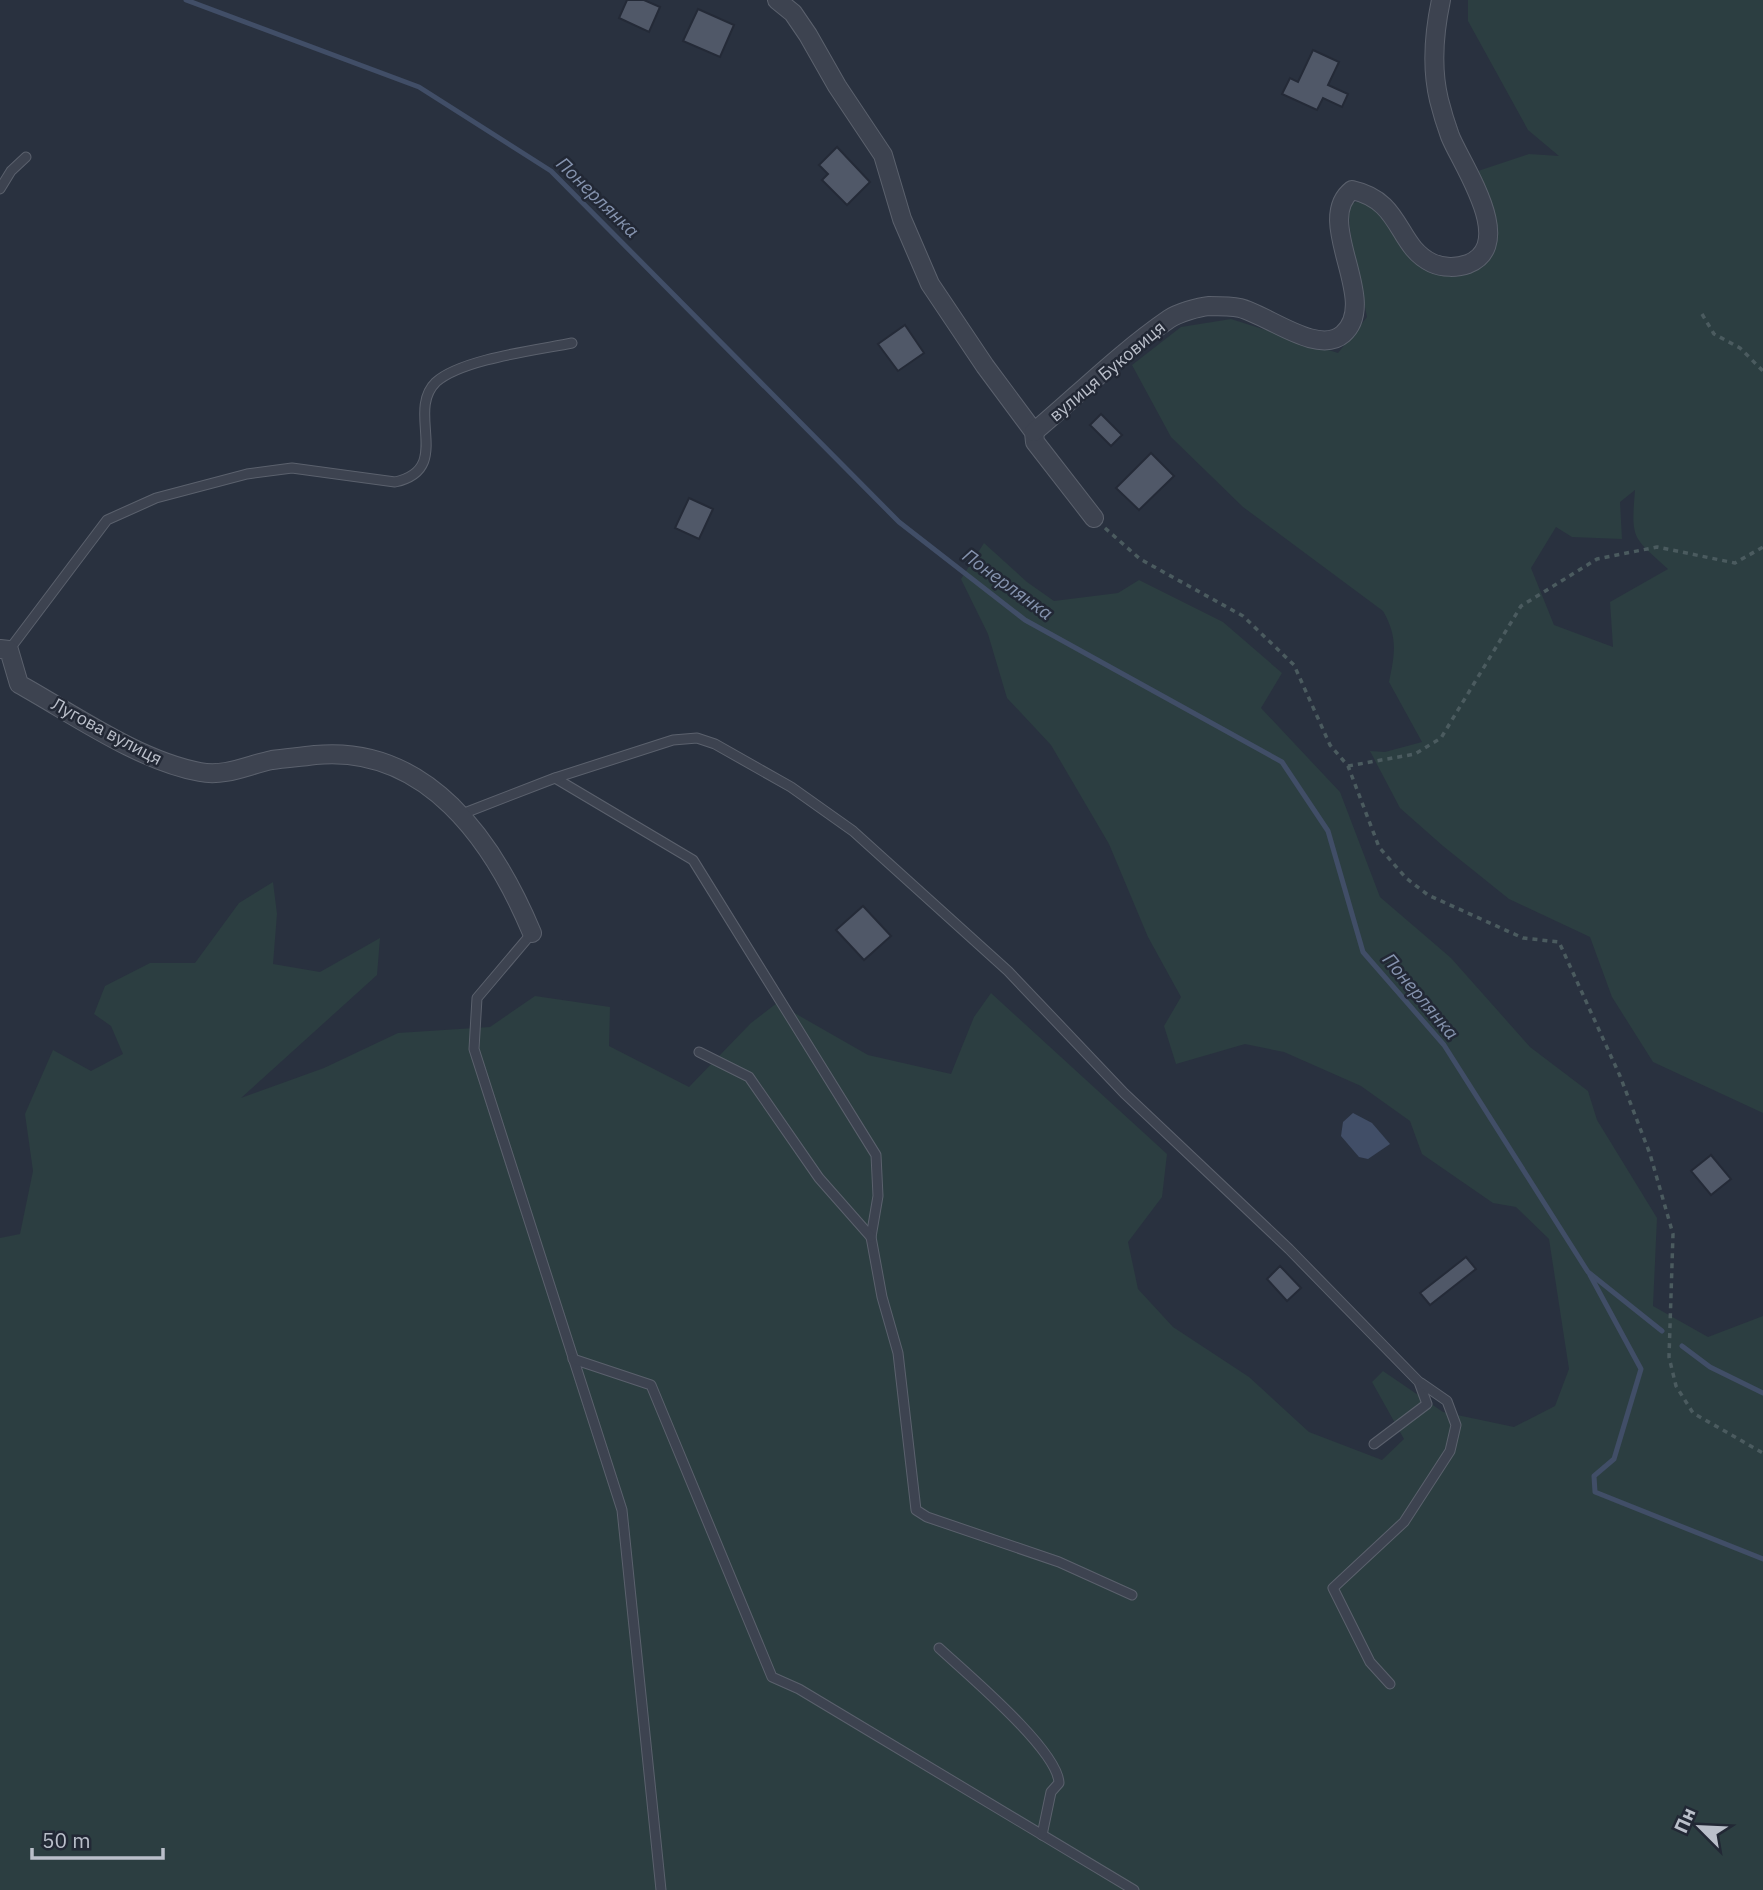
<svg xmlns="http://www.w3.org/2000/svg" width="1763" height="1890" viewBox="0 0 1763 1890" font-family="'IBM Plex Sans',sans-serif">
  <style>
    .green { fill: #2c3e41; fill-rule: evenodd }
    .water { fill: #414e67 }
    .lines { fill: none; stroke-linecap: round; stroke-linejoin: round }
    .stream { stroke: #414e67; stroke-width: 5 }
    .building { fill: #505868; stroke: #242a37; stroke-width: 2 }
    .lane-casing { stroke: #5b616d; stroke-width: 11 }
    .street-casing { stroke: #5b616d; stroke-width: 20 }
    .path { stroke: #4b5b5f; stroke-width: 3.5; stroke-dasharray: 5 5; stroke-linecap: butt }
    .lane { stroke: #3d4350; stroke-width: 9 }
    .street { stroke: #3d4350; stroke-width: 18 }
    .labels { text-anchor: middle; dominant-baseline: central; stroke-width: 5; stroke-linejoin: round; paint-order: stroke }
    .street-label { font-size: 18px; fill: #babfca; stroke: #222835 }
    .water-label { font-size: 19px; font-style: italic; fill: #8593ae; stroke: #222835 }
  </style>
  <rect width="100%" height="100%" fill="#29313f"/>
  <g class="green">
    <path d="M1468 0H1763V1113L1653 1062 1612 997 1590 937 1509 899 1443 846 1400 808 1370 751 1385 752 1422 742 1389 682C1395 653 1398 637 1383 611L1243 507 1171 437 1132 365 1181 327 1231 319 1338 353 1367 317C1362 289 1345 226 1350 204L1366 199 1386 214 1418 265 1457 277 1483 260 1475 172 1529 154 1559 156 1528 130 1468 21ZM1635 490C1631 540 1632 536 1668 569L1610 602 1613 647 1554 625 1531 568 1556 527 1572 537 1622 539 1620 502Z"/>
    <polygon points="984,543 1027,582 1054,601 1118,593 1139,580 1223,622 1282,673 1261,708 1340,792 1380,897 1451,958 1530,1047 1588,1091 1597,1120 1657,1218 1653,1306 1708,1337 1763,1316 1763,1890 0,1890 0,1238 20,1234 33,1171 25,1114 53,1050 91,1071 123,1054 111,1026 94,1014 105,986 150,963 195,963 239,903 273,882 277,914 273,964 320,972 380,938 377,975 241,1098 324,1068 398,1033 490,1027 535,996 610,1007 609,1046 689,1087 751,1023 777,1003 868,1055 951,1074 974,1017 991,993 1167,1154 1162,1197 1128,1242 1138,1289 1173,1327 1249,1377 1309,1432 1382,1460 1404,1439 1372,1382 1383,1371 1443,1412 1514,1427 1555,1406 1569,1369 1549,1239 1516,1207 1493,1203 1422,1154 1410,1121 1361,1086 1284,1052 1245,1044 1176,1064 1164,1026 1181,997 1148,937 1109,844 1051,745 1007,698 988,634 961,579"/>
  </g>
  <polygon class="water" points="1353,1113 1372,1123 1390,1144 1368,1159 1359,1157 1341,1136 1343,1122"/>
  <g class="lines">
    <g class="stream">
      <polyline points="186,0 419,87 551,171 899,522 1025,620 1282,762 1328,831 1363,952 1444,1045 1588,1272 1662,1331"/>
      <polyline points="1590,1275 1641,1369 1614,1459 1594,1476 1595,1492 1763,1559"/>
      <polyline points="1682,1346 1710,1367 1763,1393"/>
    </g>
  </g>
  <g class="building">
    <polygon points="627,0 644,0 660,7 649,32 619,18"/>
    <polygon points="698,9 734,25 720,57 683,41"/>
    <polygon points="1313,50 1339,62 1328,85 1348,94 1342,107 1323,98 1317,110 1282,94 1290,78 1298,82"/>
    <polygon points="837,147 870,182 847,205 822,180 828,174 819,165"/>
    <polygon points="905,325 924,353 898,371 878,344"/>
    <polygon points="1101,414 1122,435 1111,446 1090,425"/>
    <polygon points="1151,453 1174,476 1139,510 1116,488"/>
    <polygon points="689,498 713,509 699,539 675,528"/>
    <polygon points="863,906 891,936 864,960 836,930"/>
    <polygon points="1711,1155 1731,1179 1711,1195 1691,1171"/>
    <polygon points="1466,1257 1476,1269 1430,1305 1420,1293"/>
    <polygon points="1280,1266 1301,1288 1287,1301 1267,1279"/>
  </g>
  <g class="lines">
    <defs>
      <g id="lane">
        <polyline points="0,189 11,171 26,157"/>
        <path d="M9 650 107 520 156 498 247 474 292 468 395 482C454 469 405 412 436 382 462 359 537 350 572 343"/>
        <polyline points="555,778 693,860 876,1155 878,1196 871,1237 882,1297 898,1353 916,1510 927,1517 1059,1562 1132,1595"/>
        <polyline points="462,814 555,778 673,740 697,738 715,744 791,787 853,831 1008,971 1124,1093 1289,1249 1419,1382 1427,1404 1374,1444"/>
        <polyline points="532,933 477,998 474,1049 622,1510 661,1890"/>
        <polyline points="699,1052 749,1077 819,1178 871,1237"/>
        <polyline points="573,1359 651,1385 772,1677 799,1689 1134,1890"/>
        <path d="M939 1648C966 1673 1058 1750 1059 1783L1051 1792 1042 1835"/>
        <polyline points="1390,1684 1370,1662 1333,1588 1404,1522 1450,1451 1456,1425 1447,1401 1421,1383"/>
      </g>
      <g id="street">
        <polyline points="777,0 793,13 808,35 837,86 883,155 902,219 930,284 985,366 1034,432 1035,442 1094,518"/>
        <path d="M1034 432C1078 395 1121 352 1169 319 1178 313 1198 307 1209 306 1218 306 1231 306 1240 308 1268 315 1318 356 1343 334 1381 301 1312 221 1352 190 1403 201 1396 246 1432 263 1443 268 1457 268 1468 264 1518 244 1461 164 1450 136 1446 125 1442 112 1439 100 1431 67 1434 33 1441 0"/>
        <path d="M0 649 9 650 19 684C73 714 139 761 200 772 225 777 248 765 272 760 286 758 301 757 315 755 427 744 494 842 532 933"/>
      </g>
    </defs>
    <use href="#lane" class="lane-casing"/>
    <use href="#street" class="street-casing"/>
    <g class="path">
      <polyline points="1702,314 1714,334 1740,348 1763,371"/>
      <polyline points="1105,528 1140,559 1243,616 1294,665 1330,745 1348,766 1379,847 1406,878 1428,895 1523,938 1559,942 1620,1076 1650,1154 1673,1234 1669,1357 1676,1386 1693,1413 1763,1453"/>
      <polyline points="1348,766 1415,754 1441,738 1521,606 1597,559 1657,547 1735,563 1763,547"/>
    </g>
    <use href="#lane" class="lane"/>
    <use href="#street" class="street"/>
  </g>
  <g class="labels">
    <g class="street-label">
      <text transform="translate(1107 371) rotate(-40)">вулиця Буковиця</text>
      <text transform="translate(107 731) rotate(28)">Лугова вулиця</text>
    </g>
    <g class="water-label">
      <text transform="translate(598 197) rotate(44)">Понерлянка</text>
      <text transform="translate(1008 584) rotate(36)">Понерлянка</text>
      <text transform="translate(1421 996) rotate(50)">Понерлянка</text>
    </g>
  </g>
  <g transform="translate(1700 1827) rotate(294)" stroke="#222835" stroke-width="5" paint-order="stroke">
  <path d="M0-5L12 26L0 18L-12 26Z" fill="#babfca"/>
  <text y="-10" font-size="19" font-weight="bold" text-anchor="middle" fill="#babfca">Пн</text>
  </g>
  <path d="M32 1848v10h131v-10" fill="none" stroke="#babfca" stroke-width="3.5"/>
  <text x="42" y="1848" font-size="21" fill="#babfca" stroke="#222835" stroke-width="5" paint-order="stroke">50 m</text>
</svg>
